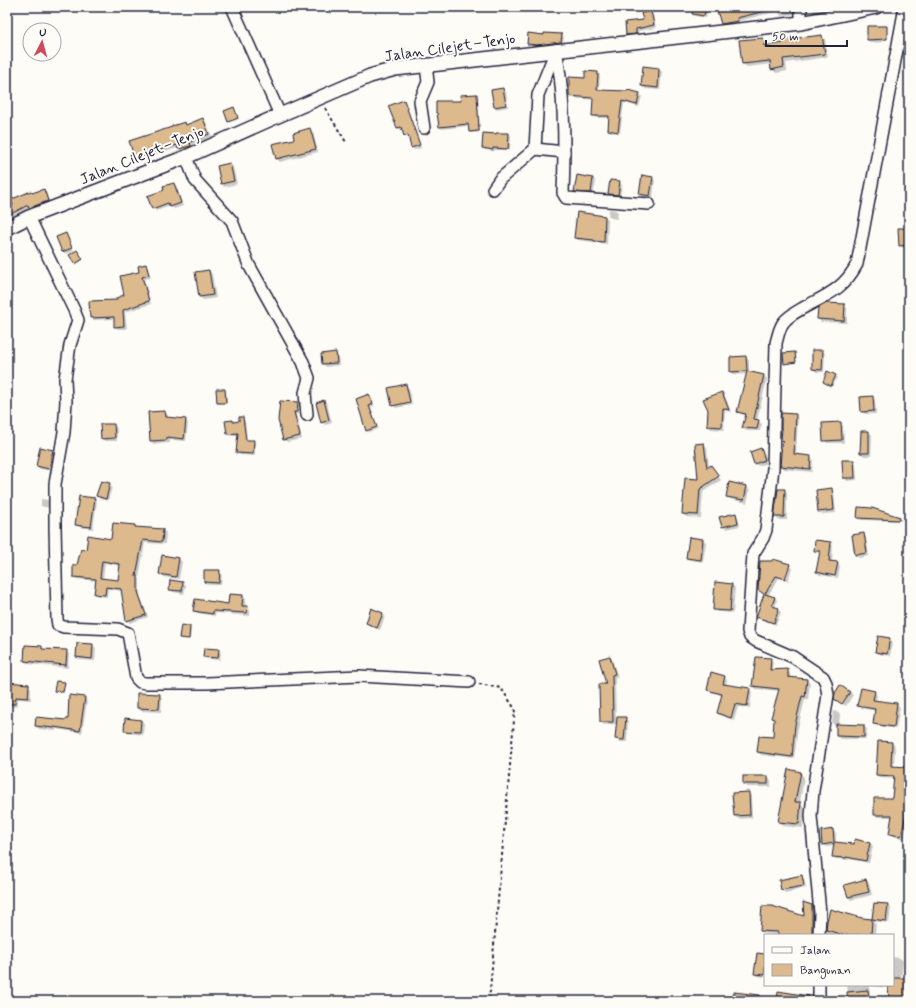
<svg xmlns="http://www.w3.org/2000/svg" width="916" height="1008" viewBox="0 0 916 1008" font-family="Mynerve,sans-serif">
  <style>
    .green { fill: #b1e8ab; stroke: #6a8573 }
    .shadow { fill: #0003; fill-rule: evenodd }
    .building { fill: #dcba8e; stroke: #22223b; fill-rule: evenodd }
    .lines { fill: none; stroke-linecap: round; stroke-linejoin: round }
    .minor-casing { stroke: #22223b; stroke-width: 14 }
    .major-casing { stroke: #22223b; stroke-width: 16 }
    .path { stroke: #22223b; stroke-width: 2; stroke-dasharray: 3 3; stroke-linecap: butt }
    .minor { stroke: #fdfcf7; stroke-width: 11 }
    .major { stroke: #fdfcf7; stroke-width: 13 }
    .labels { text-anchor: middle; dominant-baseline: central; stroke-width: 4; stroke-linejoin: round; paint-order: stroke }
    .street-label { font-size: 15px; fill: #22223b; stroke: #fdfcf7 }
  </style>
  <rect width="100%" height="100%" fill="#fdfcf7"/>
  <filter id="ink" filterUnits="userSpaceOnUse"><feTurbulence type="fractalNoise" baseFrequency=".025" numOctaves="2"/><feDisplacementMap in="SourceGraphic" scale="8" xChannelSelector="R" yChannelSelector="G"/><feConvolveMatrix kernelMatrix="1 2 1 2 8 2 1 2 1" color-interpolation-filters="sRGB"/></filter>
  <g filter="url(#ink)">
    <polygon class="green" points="909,436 909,546 907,543 907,486"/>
    <g class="shadow">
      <polygon points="610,7 623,7 623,14 612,13 609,10"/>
      <polygon points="694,7 708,7 706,18 695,16 693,14"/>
      <polygon points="717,7 796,7 797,14 781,16 778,11 739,21 740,23 724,26 721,24"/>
      <polygon points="811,7 822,7 823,10 814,12"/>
      <polygon points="650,12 653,15 656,28 638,31 639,36 630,37 627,34 644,21"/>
      <polygon points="882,30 883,42 871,43 868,40"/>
      <polygon points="562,35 564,37 563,44 539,46 530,45 528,44 545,36"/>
      <polygon points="821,36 825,39 828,57 786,63 787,71 776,73 772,69 771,64 747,67 743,64 762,39 766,42 766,46"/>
      <polygon points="659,69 662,72 660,90 645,89 642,86"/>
      <polygon points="597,73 600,75 599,91 629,92 639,94 642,96 639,107 624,103 620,133 611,132 609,130 610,118 596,118 593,115 594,100 572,98 570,95 586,79"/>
      <polygon points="503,89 506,92 508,107 497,109 495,107"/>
      <polygon points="476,95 478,96 480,132 471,133 470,132 469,126 442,129 440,127 439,114"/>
      <polygon points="404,101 406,104 421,148 414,150 412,147 409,137 408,138 405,135 403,129 401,130 398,128 390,107"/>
      <polygon points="234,108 239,119 230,122 229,121"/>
      <polygon points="203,119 206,122 212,137 192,145 193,149 182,152 178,148 151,156 151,158 139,162 136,159 131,141 185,123 187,125"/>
      <polygon points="310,129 313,132 318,152 280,162 277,159 273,145 295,139"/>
      <polygon points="509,134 511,136 510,150 495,150 495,151 485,150 483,148 497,135"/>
      <polygon points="230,164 233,167 237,184 224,187 222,184"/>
      <polygon points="652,178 655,180 653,198 643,197 640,194"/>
      <polygon points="593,179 596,182 593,195 578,194 575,191"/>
      <polygon points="619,182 622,185 620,197 612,197 609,194"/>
      <polygon points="174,184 177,187 183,206 174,209 170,206 156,211 153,208 166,191"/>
      <polygon points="44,190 46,192 50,203 32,210 30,208 14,215 14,218 8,222 7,221 7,203 19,197"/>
      <polygon points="609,209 615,210 618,212 617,219 611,218 608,215"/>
      <polygon points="605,217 608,219 607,244 578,240 575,237"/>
      <polygon points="908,229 909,248 903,248 900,245"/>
      <polygon points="65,234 68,237 74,251 66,254 63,251"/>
      <polygon points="78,252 83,260 77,264 76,263"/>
      <polygon points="146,265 148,268 151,278 144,279 151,304 125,312 127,329 118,329 115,327 115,319 94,320 91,317 126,296"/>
      <polygon points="209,271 212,274 216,298 203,300 200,297"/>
      <polygon points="844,305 847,308 847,323 821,322 818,319"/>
      <polygon points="813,351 822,351 825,354 824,372 816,372 813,369"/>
      <polygon points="335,353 338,356 339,365 326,367 323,364"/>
      <polygon points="794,353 796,363 786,364 785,363"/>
      <polygon points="746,357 749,360 749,373 764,376 767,379 757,420 762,424 760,431 746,431 743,428 747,416 741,414 738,412 747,374 734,375 731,372"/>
      <polygon points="836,376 837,377 833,386 825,383"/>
      <polygon points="406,385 409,388 412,405 396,408 393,405"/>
      <polygon points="225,390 226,391 227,403 219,404 218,403"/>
      <polygon points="722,393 725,396 731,412 725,411 724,430 711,429 708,426"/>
      <polygon points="370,397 374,406 371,408 378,429 369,432 367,430 357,400"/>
      <polygon points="872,397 875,400 876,414 865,414 862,412"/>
      <polygon points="324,401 327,404 332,423 325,425 322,422"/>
      <polygon points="297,403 300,406 300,414 296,414 302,439 287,442 284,439"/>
      <polygon points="165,412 168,415 168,418 185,420 188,423 186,441 170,440 170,443 154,444 151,441"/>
      <polygon points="795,415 798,418 796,455 810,457 813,460 812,472 784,469 781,466 784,442 782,440"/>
      <polygon points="242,418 245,421 247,441 253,441 255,443 255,456 240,455 238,453 239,435 230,436 228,434 232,421 234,422 240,422"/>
      <polygon points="840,423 843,426 844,443 827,443 824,440"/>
      <polygon points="114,425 117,428 117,441 105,441 102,438"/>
      <polygon points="869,432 872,435 871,456 864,456 861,453"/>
      <polygon points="704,444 707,447 709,468 711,466 721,480 703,492 701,518 686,517 683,514 699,480 696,445"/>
      <polygon points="761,449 764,452 768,463 758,466 755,463"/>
      <polygon points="52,451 55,453 52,471 40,469 37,466"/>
      <polygon points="854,461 856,464 857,480 847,481 844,478"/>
      <polygon points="109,484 112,487 108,501 100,499 98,496"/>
      <polygon points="747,487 750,490 747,503 730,499 727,496"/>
      <polygon points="831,489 834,492 836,513 822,514 819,511"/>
      <polygon points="784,490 787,493 787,520 778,520 776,517"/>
      <polygon points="41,499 49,500 49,508 41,506"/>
      <polygon points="94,499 97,501 93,529 79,527 76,525"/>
      <polygon points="735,514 738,517 740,526 726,529 723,526"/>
      <polygon points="858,517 899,518 902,521 861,520"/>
      <path d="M134 526 136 528 163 530 166 533 165 544 145 543 139 578 140 579V595L148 617 130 623 127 620 122 591 108 589 107 597 98 596 95 594 97 581 76 579 74 576 87 551 112 540ZM105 563 121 566 119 581 103 579Z"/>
      <polygon points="863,534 866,537 869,556 859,558 856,555"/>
      <polygon points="703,540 706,542 703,562 690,560 687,558"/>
      <polygon points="830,543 833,545 832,562 837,563 840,566 838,578 820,575 817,572 820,554 818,553 815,551"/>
      <polygon points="179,559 182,562 179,579 163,577 160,574"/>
      <polygon points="788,565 784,579 779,578 768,596 775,598 777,600 775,608 781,612 776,625 760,619 757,616 765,594 759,589"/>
      <polygon points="790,566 792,568 788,581 786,580"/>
      <polygon points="219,571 222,574 221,585 208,585 205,582"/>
      <polygon points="7,577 10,580 7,589"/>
      <polygon points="183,583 186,585 184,594 173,592 170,589"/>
      <polygon points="732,585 735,588 733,613 717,612 714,609"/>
      <polygon points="243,596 246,599 245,607 250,610 250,616 216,613 215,616 197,613 194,610 229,605"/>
      <polygon points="382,613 385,616 380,630 370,626 367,623"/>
      <polygon points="190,627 191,628 190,639 182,639 180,637"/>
      <polygon points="7,630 10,633 7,652"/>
      <polygon points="889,639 892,642 890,656 879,654 876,651"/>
      <polygon points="78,644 93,645 96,648 95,661 80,660 77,657"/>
      <polygon points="41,647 44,650 66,651 69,654 68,668 28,664 25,661"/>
      <polygon points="218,650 221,653 220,660 207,659 204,656"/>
      <polygon points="610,657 612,660 618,677 615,678 616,724 604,725 601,722 608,685"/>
      <polygon points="770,659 773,662 772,671 787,670 790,673 791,678 807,680 810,683 808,699 805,699 798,728 794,759 761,755 758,752 774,738 775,721 772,718 779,691 756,689 753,686"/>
      <polygon points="724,677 727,680 726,686 749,689 752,692 750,708 738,707 734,720 721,716 718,713 723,696 711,692 708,690"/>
      <polygon points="7,683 28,685 31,688 31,700 18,699 17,707 7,706"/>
      <polygon points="64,683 65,684 64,693 55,690"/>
      <polygon points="850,692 853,695 846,706 839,702"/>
      <polygon points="874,692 877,695 876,701 897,704 900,707 896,729 877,726 874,723 876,711 861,708 859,705"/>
      <polygon points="159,695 162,698 161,712 141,711 138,708"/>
      <polygon points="85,698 87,701 82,733 56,729 56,731 39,729 36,726 66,722"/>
      <polygon points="834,711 837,712 840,714 839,725 864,726 867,729 866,739 840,739 837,736 837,726 835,726 832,723"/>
      <polygon points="625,718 628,721 627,742 619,742 616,739"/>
      <polygon points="141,720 144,723 143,735 128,733 125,730"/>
      <polygon points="892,743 895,746 894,767 908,768 909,770 908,806 909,807 909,816 904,839 893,836 890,834 893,817 878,817 875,814 893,800 895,779 880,778 877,775"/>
      <polygon points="800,773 804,777 800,803 804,807 803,828 783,826 779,822"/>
      <polygon points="744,777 768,777 771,780 771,787 747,787 744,784"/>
      <polygon points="748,793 751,796 752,818 738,819 735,816"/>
      <polygon points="833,831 836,833 836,843 855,845 870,843 873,846 869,863 849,859 848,860 836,859 833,856 835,846 826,847 823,844"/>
      <polygon points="801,876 804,879 806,888 785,893 782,890 780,880"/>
      <polygon points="866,880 869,883 872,895 851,900 848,897"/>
      <polygon points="875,904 888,905 891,908 889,923 873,921 876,924 875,935 827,935 828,921 862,919 873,920"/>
      <polygon points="812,906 815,909 815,935 779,935 764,934 761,931 805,918"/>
      <polygon points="765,955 765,977 758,976 755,973"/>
      <polygon points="893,957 900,958 903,961 901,979 909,979 909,1001 890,1001 889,988 869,986 871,1001 849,1001 847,985 893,985"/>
      <polygon points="735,993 778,998 797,1001 734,1001"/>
    </g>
    <g class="building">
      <polygon points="693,7 706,7 704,16 692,14"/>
      <polygon points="716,7 768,7 769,10 737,18 738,21 721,24"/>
      <polygon points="651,11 654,25 636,29 636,34 626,35 625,22 643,20 641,13"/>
      <polygon points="867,26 887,26 887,39 867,40"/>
      <polygon points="528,33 544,35 544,33 562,34 561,42 537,45 527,44"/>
      <polygon points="822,35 825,54 783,59 784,67 771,70 770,61 742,64 739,40 763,38 764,46 783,43 783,40"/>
      <polygon points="643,66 659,68 658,88 641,86"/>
      <polygon points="585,71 598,72 597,90 628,91 628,90 640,93 637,105 622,101 618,132 608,130 609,116 592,116 593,98 569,96 569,77 585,78"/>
      <polygon points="503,88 506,105 494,107 491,90"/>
      <polygon points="477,94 479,131 469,132 468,124 439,127 437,113 436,113 436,101 461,101 460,95"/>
      <polygon points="404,100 420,145 411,148 408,135 404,136 401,127 397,128 388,106"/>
      <polygon points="234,107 238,118 228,122 224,111"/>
      <polygon points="203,118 209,134 190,142 191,146 178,149 177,145 149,153 149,155 135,159 129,141 172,127 172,126 185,122 186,125"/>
      <polygon points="310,128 316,149 276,159 272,144 294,139 293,133"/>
      <polygon points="483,133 496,134 496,133 509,133 508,149 493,148 493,150 482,148"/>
      <polygon points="230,163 234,181 221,184 217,166"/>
      <polygon points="577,175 593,178 591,193 574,192"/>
      <polygon points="642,175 653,177 650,196 639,194"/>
      <polygon points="610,180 620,181 618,195 608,194"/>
      <polygon points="174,183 181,203 170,207 168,203 152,209 147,196 164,190 163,186"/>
      <polygon points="44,189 48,201 29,208 28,205 7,216 7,205 13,205 10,200 31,191 32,193"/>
      <polygon points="577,212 605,216 604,242 594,241 594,240 574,238"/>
      <polygon points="898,228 908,228 909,245 899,246"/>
      <polygon points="66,233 72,248 62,252 56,237"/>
      <polygon points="77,250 83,259 75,264 69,255"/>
      <polygon points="146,264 149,275 142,277 149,301 123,310 124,326 114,327 114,317 90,318 89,301 117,300 116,298 124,295 120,276 139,272 138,266"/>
      <polygon points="209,270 213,295 199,297 195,272"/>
      <polygon points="827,303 845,304 844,321 817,319 818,308"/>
      <polygon points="812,350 823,350 822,370 812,369"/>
      <polygon points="336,352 337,363 322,364 321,354"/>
      <polygon points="795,352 796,362 784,364 783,353"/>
      <polygon points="746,356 747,371 764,375 754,419 759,420 757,429 742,428 746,414 737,412 747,371 730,372 730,357"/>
      <polygon points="827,371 836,375 831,386 823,382"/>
      <polygon points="406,384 410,402 392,406 388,388"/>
      <polygon points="216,389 225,389 226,403 217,403"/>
      <polygon points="722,392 729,410 723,408 722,427 707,426 708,410 703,399"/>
      <polygon points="369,394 373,404 369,406 377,427 366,431 356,399"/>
      <polygon points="873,396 874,411 861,412 860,397"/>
      <polygon points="324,400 329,420 321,423 316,403"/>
      <polygon points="280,401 298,402 297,412 294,412 300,436 283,440 278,420"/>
      <polygon points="165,411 166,417 186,419 184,439 167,437 167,440 150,441 148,412"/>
      <polygon points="781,413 796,414 794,454 811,456 810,469 780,466 782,442 784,441 781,440 782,429 781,429"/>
      <polygon points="239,417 243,417 246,440 254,440 253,454 236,453 238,433 227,434 225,421 233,420 233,422 239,421"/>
      <polygon points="841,422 842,440 823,441 822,423"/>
      <polygon points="100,424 114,424 115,438 101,439"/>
      <polygon points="861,431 869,431 869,453 860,453"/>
      <polygon points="704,443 707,468 711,465 719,476 700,489 698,515 682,514 685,478 698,479 695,444"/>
      <polygon points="40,447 53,450 49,469 36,466"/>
      <polygon points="761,448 765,460 754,464 750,452"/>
      <polygon points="842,460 854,460 855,478 843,478"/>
      <polygon points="101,481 110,483 106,499 96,496"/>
      <polygon points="729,482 747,486 744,500 726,497"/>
      <polygon points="832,488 834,510 818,512 816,490"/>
      <polygon points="778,489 785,489 784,517 774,517"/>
      <polygon points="79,496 95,498 91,527 75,525"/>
      <polygon points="858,507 872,508 900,517 899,520 857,518"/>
      <polygon points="736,513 738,523 722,527 719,517"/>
      <path d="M113 523 135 525V527L163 529 162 542 143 540 136 576H138V592L146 615 126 621 121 589 106 587 105 595 94 594 96 579 73 577V565H77L81 549 86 550 88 535 111 539ZM102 561 120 564 118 580 100 578Z"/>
      <polygon points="864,533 867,553 855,555 852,535"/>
      <polygon points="689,537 703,539 701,560 686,558"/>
      <polygon points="815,540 831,542 829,561 838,562 835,576 816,572 820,551 814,551"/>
      <polygon points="162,555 179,558 176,577 159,574"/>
      <polygon points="773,559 790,564 785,579 776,576 765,594 775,597 772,606 779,608 774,623 756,617 764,594 758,590 760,561 772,561"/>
      <polygon points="204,570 220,570 219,583 204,582"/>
      <polygon points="170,580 183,582 182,591 169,590"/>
      <polygon points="715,582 732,584 730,611 713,610"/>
      <polygon points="229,594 243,595 242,606 248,606 247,613 213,611 213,614 193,611 195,599 228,604"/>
      <polygon points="371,608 383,613 377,628 366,623"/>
      <polygon points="181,625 190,626 189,639 179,638"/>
      <polygon points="878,636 890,638 887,654 875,652"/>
      <polygon points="77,643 93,644 92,659 76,657"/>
      <polygon points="25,645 42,646 42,649 67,650 66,665 24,661"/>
      <polygon points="204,648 219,649 218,658 203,657"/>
      <polygon points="610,656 615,674 612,675 613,722 600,722 599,684 606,684 599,659"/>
      <polygon points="756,657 771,658 770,670 788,669 788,677 807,679 805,697 802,696 795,725 792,757 757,752 759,736 773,737 774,719 771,718 779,689 752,686"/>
      <polygon points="711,672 725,676 723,684 750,688 747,706 735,704 731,718 717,713 722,694 707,690"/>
      <polygon points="56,681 65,682 63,692 54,691"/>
      <polygon points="7,682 29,684 28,698 16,697 15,704 7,704"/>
      <polygon points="840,685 850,692 842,704 834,699 835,693"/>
      <polygon points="861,688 875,691 873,700 897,703 894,727 873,724 875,709 857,706"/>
      <polygon points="137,693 160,694 159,709 137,708"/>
      <polygon points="69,695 85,697 80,731 54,727 54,728 35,726 36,717 66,720 66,719 68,719"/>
      <polygon points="617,717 626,717 624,740 615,739"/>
      <polygon points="125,718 141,720 140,732 124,731"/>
      <polygon points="836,724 864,725 864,737 836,736"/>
      <polygon points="878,741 892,742 891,766 908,767 908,770 909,770 909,789 906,789 905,804 908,805 901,836 889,834 892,815 874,815 874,798 892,798 894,776 876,775"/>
      <polygon points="788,769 801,772 795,802 801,802 799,824 778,822"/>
      <rect x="743" y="776" width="25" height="8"/>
      <polygon points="749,792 750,815 734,816 732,793"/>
      <polygon points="833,829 834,842 854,844 855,839 870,843 866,861 846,857 846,858 832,857 834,843 822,845 821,831"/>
      <polygon points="802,875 804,886 781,890 779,880"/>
      <polygon points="866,879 869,892 848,897 844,885"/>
      <polygon points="803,902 812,905 812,935 778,935 778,932 760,931 762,906 772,906 804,916"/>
      <polygon points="874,903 888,904 886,921 872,919"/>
      <polygon points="830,909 862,918 872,919 871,935 844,935 826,930 827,921"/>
      <polygon points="757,953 765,954 765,975 754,974"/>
      <polygon points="893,978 909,978 909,1000 899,999 899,1001 889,1001 888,986 893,986"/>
      <polygon points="868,990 869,1001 848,1001 847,992"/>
      <polygon points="778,991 809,996 809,1001 777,1001"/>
      <polygon points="734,992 760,995 760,1001 733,1001"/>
    </g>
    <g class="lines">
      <defs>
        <g id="minor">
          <polyline points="232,7 280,115"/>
          <polyline points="801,7 801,23"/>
          <path d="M556 50C565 96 565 146 563 193L566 198 649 204"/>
          <polyline points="424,128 420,101 428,82 426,65"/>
          <polyline points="535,149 564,152"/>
          <polyline points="186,157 195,180 232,221 249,265 303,362 309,378 305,393 307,415"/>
          <polyline points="493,189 500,179 535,149 538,95 556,50"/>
          <polyline points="29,217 74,310 78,320 70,345 65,379 66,401 64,432 55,484 55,526 57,619 58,625 64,627 118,629 128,633 136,678 140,682 145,683 207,683 359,676 469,682"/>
          <path d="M819 935 820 913 811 816 813 791 828 695 826 683 823 677 793 657 756 641 750 637 748 631 753 554 763 538 766 530 773 468 776 343C778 336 779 329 783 323 788 316 796 312 803 308 827 295 844 289 857 264L905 7"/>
          <polyline points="819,985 819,1001"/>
        </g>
        <g id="major">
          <polyline points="903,7 909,7"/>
          <polyline points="7,228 29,217 186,157 280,115 370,76 395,69 801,23 876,7"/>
        </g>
      </defs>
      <use href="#minor" class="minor-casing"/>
      <use href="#major" class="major-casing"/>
      <g class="path">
        <polyline points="325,108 346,142"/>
        <polyline points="479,684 501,688 515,709 489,1001"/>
      </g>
      <use href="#minor" class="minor"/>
      <use href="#major" class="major"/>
    </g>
  </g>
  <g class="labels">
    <g class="street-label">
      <text transform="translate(450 48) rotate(-8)">Jalan Cilejet–Tenjo</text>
      <text transform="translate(142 156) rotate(-22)">Jalan Cilejet–Tenjo</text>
    </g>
  </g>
  <rect width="916" height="1008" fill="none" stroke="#fdfcf7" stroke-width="24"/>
  <rect x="12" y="12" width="892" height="984" fill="none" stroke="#22223b" stroke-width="1.5" filter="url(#ink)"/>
  <rect x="764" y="934" width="130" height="52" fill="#fdfcf7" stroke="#a5a5ac"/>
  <rect x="772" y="947" width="20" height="6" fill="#fdfcf7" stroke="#a5a5ac"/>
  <text x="800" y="954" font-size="12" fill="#22223b">Jalan</text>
  <rect x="772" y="964" width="20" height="12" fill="#dcba8e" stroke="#a5a5ac"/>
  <text x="800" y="974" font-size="12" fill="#22223b">Bangunan</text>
  <g transform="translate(42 42) rotate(6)"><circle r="19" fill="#fdfcf7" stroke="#a5a5ac"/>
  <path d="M0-3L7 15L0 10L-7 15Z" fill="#d1495b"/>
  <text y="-6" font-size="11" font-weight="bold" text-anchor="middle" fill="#22223b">U</text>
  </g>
  <path d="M766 40v6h81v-6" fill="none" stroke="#22223b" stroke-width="2"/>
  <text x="772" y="40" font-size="12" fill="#22223b" stroke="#fdfcf7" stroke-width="3" paint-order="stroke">50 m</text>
</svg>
